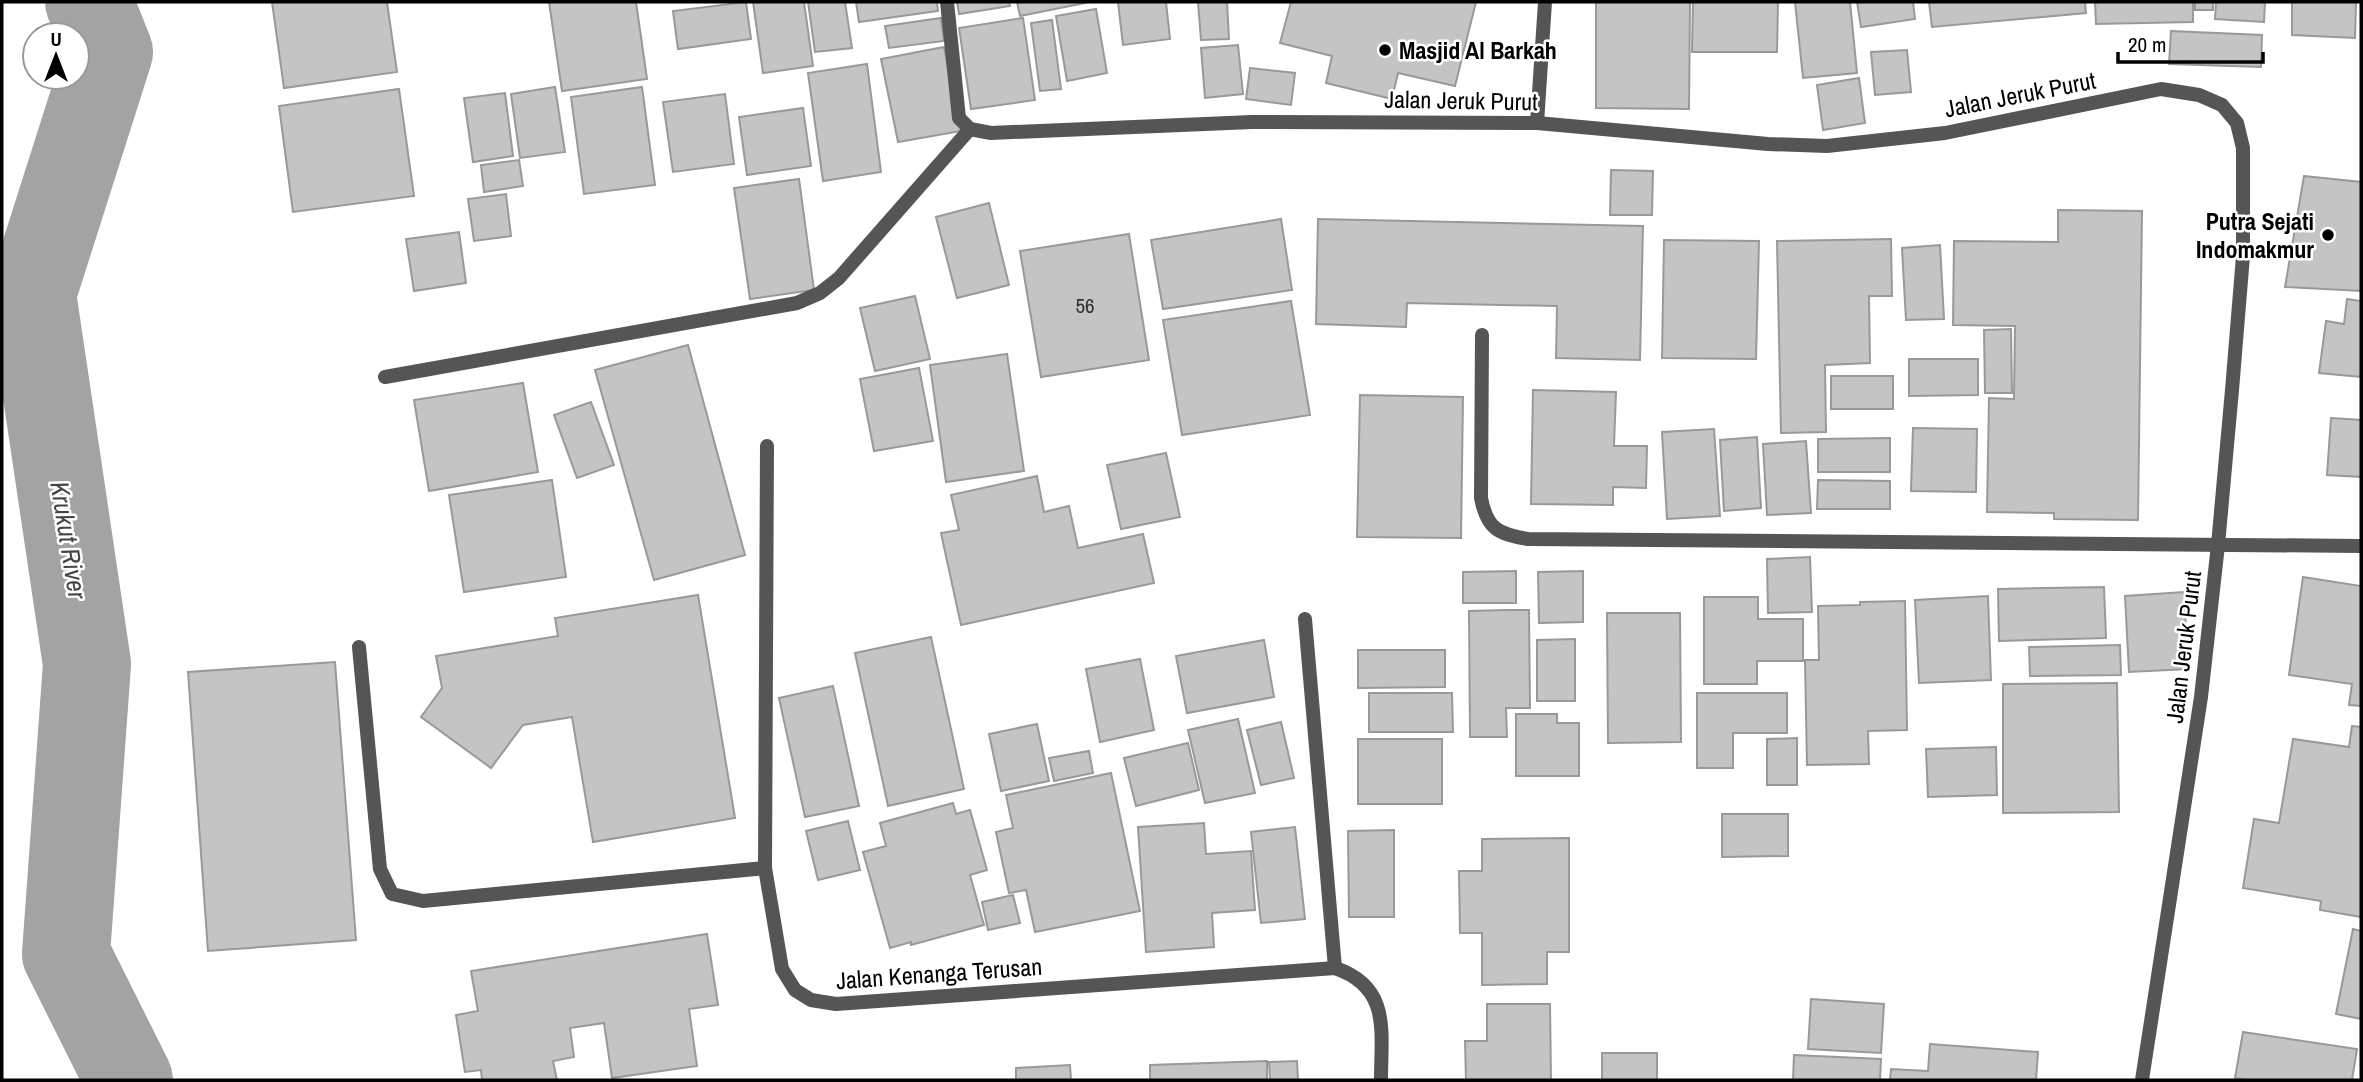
<svg xmlns="http://www.w3.org/2000/svg" width="2363" height="1082" viewBox="0 0 2363 1082" font-family="'Archivo Narrow',sans-serif">
  <style>
    .lines { fill: none; stroke-linecap: round; stroke-linejoin: round }
    .river { stroke: #a3a3a3; stroke-width: 88 }
    .building { fill: #c4c4c4; stroke: #999; stroke-width: 2 }
    .service { stroke: #555; stroke-width: 14 }
    .minor { stroke: #555; stroke-width: 14 }
    .poi-dot { fill: #000; stroke: #fff; stroke-width: 2.5 }
    .labels { text-anchor: middle; dominant-baseline: central; stroke-width: 5; stroke-linejoin: round; paint-order: stroke }
    .number-label { font-size: 21px; fill: #313131 }
    .poi-label { font-size: 24px; font-weight: bold; fill: #000; stroke: #fff; text-anchor: start }
    .street-label { font-size: 24px; fill: #000; stroke: #fff }
    .water-label { font-size: 26px; font-style: italic; fill: #444; stroke: #fff }
  </style>
  <rect width="100%" height="100%" fill="#fff"/>
  <g class="lines">
    <polyline class="river" points="89,2 109,52 32,294 87,664 66,954 129,1080"/>
  </g>
  <g class="building">
    <polygon points="272,2 387,2 397,72 284,88"/>
    <polygon points="549,2 636,2 647,79 562,91"/>
    <polygon points="746,2 751,39 678,49 673,11"/>
    <polygon points="753,2 804,2 813,66 763,73"/>
    <polygon points="808,2 845,2 852,48 815,52"/>
    <polygon points="856,2 937,2 938,11 859,22"/>
    <polygon points="957,2 1009,2 1010,6 959,14"/>
    <polygon points="1017,2 1090,2 1020,16"/>
    <polygon points="1118,2 1166,2 1170,39 1123,45"/>
    <polygon points="1198,2 1227,2 1229,39 1201,40"/>
    <polygon points="1291,2 1476,2 1455,86 1398,73 1392,99 1326,83 1332,56 1280,43"/>
    <polygon points="1596,2 1690,2 1689,109 1596,108"/>
    <polygon points="1693,2 1778,2 1777,52 1692,52"/>
    <polygon points="1795,2 1850,2 1857,73 1803,78"/>
    <polygon points="1857,2 1913,2 1915,19 1861,27"/>
    <polygon points="1929,2 2085,2 2086,13 1932,27"/>
    <polygon points="2095,2 2193,2 2193,22 2096,24"/>
    <rect x="2195" y="2" width="18" height="8"/>
    <polygon points="2216,2 2265,2 2264,22 2215,19"/>
    <polygon points="2292,2 2356,2 2355,38 2292,35"/>
    <polygon points="1096,9 1107,73 1067,81 1056,16"/>
    <polygon points="941,18 944,41 889,48 885,26"/>
    <polygon points="1023,18 1035,100 971,109 959,28"/>
    <polygon points="1052,20 1061,89 1040,91 1031,23"/>
    <polygon points="2171,31 2262,35 2261,67 2169,64"/>
    <polygon points="1238,45 1243,94 1205,98 1201,48"/>
    <polygon points="944,47 961,131 898,142 881,59"/>
    <polygon points="1907,50 1911,92 1875,95 1871,52"/>
    <polygon points="867,64 881,172 823,181 808,73"/>
    <polygon points="1250,68 1295,73 1291,105 1246,99"/>
    <polygon points="1859,78 1865,123 1823,130 1817,85"/>
    <polygon points="555,87 565,152 520,158 511,94"/>
    <polygon points="642,87 655,185 584,194 571,97"/>
    <polygon points="399,89 414,196 293,212 279,106"/>
    <polygon points="505,93 513,156 473,162 464,98"/>
    <polygon points="725,94 734,164 673,172 663,102"/>
    <polygon points="803,108 811,166 747,175 739,117"/>
    <polygon points="519,160 523,186 484,192 481,165"/>
    <polygon points="1611,170 1653,171 1652,215 1610,215"/>
    <polygon points="2304,176 2361,182 2361,291 2285,287"/>
    <polygon points="799,179 814,290 750,299 734,188"/>
    <polygon points="506,194 511,236 474,241 468,199"/>
    <polygon points="989,203 1009,285 957,298 936,217"/>
    <polygon points="2058,210 2142,211 2138,520 2054,519 2054,513 1987,512 1989,398 2014,399 2015,326 1953,325 1954,241 2058,242"/>
    <polygon points="1281,219 1292,290 1163,309 1151,240"/>
    <polygon points="1318,219 1643,226 1640,360 1556,358 1557,306 1407,303 1406,327 1316,324"/>
    <polygon points="459,232 466,283 414,291 406,239"/>
    <polygon points="1129,234 1149,360 1041,377 1020,251"/>
    <polygon points="1891,239 1892,296 1869,296 1870,363 1825,365 1826,432 1781,433 1777,241"/>
    <polygon points="1664,240 1759,241 1756,359 1662,358"/>
    <polygon points="1940,245 1944,319 1906,320 1902,248"/>
    <polygon points="915,296 930,359 875,371 860,308"/>
    <polygon points="2347,299 2361,301 2361,377 2319,373 2326,321 2344,324"/>
    <polygon points="1291,301 1310,415 1182,435 1163,320"/>
    <polygon points="2011,329 2012,393 1985,393 1984,330"/>
    <polygon points="688,345 745,555 654,580 595,370"/>
    <polygon points="1007,354 1024,471 946,482 930,365"/>
    <polygon points="1909,359 1978,359 1978,395 1909,396"/>
    <polygon points="919,368 933,441 874,451 860,379"/>
    <rect x="1831" y="376" width="62" height="33"/>
    <polygon points="523,383 538,472 429,491 414,400"/>
    <polygon points="1533,390 1616,392 1614,446 1647,446 1646,488 1613,487 1613,505 1531,504"/>
    <polygon points="1360,395 1463,397 1461,538 1357,537"/>
    <polygon points="591,402 614,465 577,478 554,415"/>
    <polygon points="2331,418 2361,420 2361,477 2327,475"/>
    <polygon points="1913,428 1977,429 1976,492 1911,491"/>
    <polygon points="1714,429 1720,516 1667,519 1662,432"/>
    <polygon points="1757,437 1761,508 1724,511 1720,440"/>
    <polygon points="1890,438 1890,472 1818,472 1818,439"/>
    <polygon points="1806,441 1811,513 1767,515 1763,444"/>
    <polygon points="1166,453 1180,517 1121,529 1107,465"/>
    <polygon points="1037,476 1044,512 1069,506 1078,548 1143,534 1154,583 961,625 941,533 959,530 951,495"/>
    <polygon points="552,480 566,577 464,592 449,495"/>
    <polygon points="1818,480 1890,481 1890,509 1817,509"/>
    <polygon points="1810,557 1812,612 1768,613 1767,559"/>
    <polygon points="1516,571 1516,603 1463,603 1463,572"/>
    <polygon points="1583,571 1583,622 1539,623 1538,572"/>
    <polygon points="2303,577 2361,586 2361,706 2349,705 2352,684 2289,675"/>
    <polygon points="2104,587 2106,638 1999,641 1998,589"/>
    <polygon points="2184,592 2188,669 2129,672 2125,596"/>
    <polygon points="698,595 735,818 593,842 572,717 523,725 491,768 421,717 442,688 436,656 558,636 555,618"/>
    <polygon points="1988,596 1991,680 1919,683 1915,600"/>
    <polygon points="1704,597 1758,597 1758,619 1803,619 1803,661 1757,661 1757,684 1704,684"/>
    <polygon points="1905,601 1907,730 1868,731 1869,764 1807,765 1805,660 1819,660 1818,606 1860,605 1860,602"/>
    <polygon points="1506,610 1529,610 1530,708 1506,708 1507,737 1470,737 1469,611"/>
    <polygon points="1607,613 1680,613 1681,742 1608,743"/>
    <polygon points="931,637 964,789 888,806 855,653"/>
    <polygon points="1575,639 1575,701 1537,701 1537,640"/>
    <polygon points="1264,640 1274,697 1187,713 1176,656"/>
    <polygon points="2120,645 2121,675 2030,676 2029,647"/>
    <polygon points="1358,650 1445,650 1445,687 1358,688"/>
    <polygon points="1140,659 1154,730 1100,742 1086,669"/>
    <polygon points="335,662 356,940 208,951 188,672"/>
    <polygon points="2117,683 2119,812 2003,813 2003,684"/>
    <polygon points="833,686 859,806 805,817 779,698"/>
    <polygon points="1369,693 1452,693 1453,732 1369,732"/>
    <polygon points="1697,693 1787,693 1787,733 1733,733 1733,768 1697,768"/>
    <polygon points="1516,714 1557,714 1557,723 1579,723 1579,776 1516,776"/>
    <polygon points="1238,719 1255,793 1205,803 1188,730"/>
    <polygon points="1281,722 1294,778 1261,785 1247,730"/>
    <polygon points="1037,724 1049,781 1001,791 989,734"/>
    <polygon points="2352,726 2361,727 2361,917 2320,910 2321,901 2243,888 2254,819 2279,823 2293,739 2349,747"/>
    <polygon points="1797,738 1797,785 1767,785 1767,739"/>
    <rect x="1358" y="739" width="84" height="65"/>
    <polygon points="1188,743 1199,790 1136,806 1124,758"/>
    <polygon points="1996,747 1997,795 1928,797 1926,749"/>
    <polygon points="1089,751 1093,773 1054,781 1049,758"/>
    <polygon points="1111,773 1140,911 1035,932 1026,890 1009,893 996,832 1013,828 1006,795"/>
    <polygon points="953,803 956,814 970,810 987,870 970,875 984,925 911,945 911,942 890,948 863,852 886,846 880,823"/>
    <polygon points="1722,814 1788,814 1788,856 1722,857"/>
    <polygon points="848,821 860,870 818,880 806,831"/>
    <polygon points="1204,823 1206,854 1251,851 1255,910 1212,913 1214,947 1146,952 1138,827"/>
    <polygon points="1295,827 1305,919 1261,923 1251,832"/>
    <polygon points="1394,830 1394,917 1349,917 1348,831"/>
    <polygon points="1569,838 1569,952 1547,952 1547,984 1482,985 1482,933 1460,933 1459,871 1482,871 1482,839"/>
    <polygon points="1013,895 1020,923 988,930 982,902"/>
    <polygon points="2353,929 2361,931 2361,1019 2336,1014"/>
    <polygon points="707,934 718,1005 689,1009 697,1066 612,1078 604,1023 570,1028 574,1057 553,1061 557,1080 482,1080 481,1070 465,1072 456,1015 478,1011 471,971"/>
    <polygon points="1811,999 1884,1004 1881,1053 1808,1049"/>
    <polygon points="1487,1004 1550,1004 1551,1080 1466,1080 1465,1041 1487,1041"/>
    <polygon points="2243,1032 2357,1049 2352,1080 2246,1080 2235,1078"/>
    <polygon points="1930,1044 2038,1052 2036,1080 1890,1080 1891,1069 1928,1071"/>
    <rect x="1602" y="1053" width="55" height="27"/>
    <polygon points="1794,1055 1881,1059 1880,1080 1793,1080"/>
    <polygon points="1267,1061 1267,1080 1150,1080 1150,1065"/>
    <polygon points="1297,1061 1298,1080 1270,1080 1269,1062"/>
    <polygon points="1070,1065 1071,1080 1016,1080 1016,1068"/>
  </g>
  <g class="lines">
    <polyline class="service" points="359,647 380,869 392,894 423,901 765,868"/>
    <g class="minor">
      <polyline points="947,2 959,118 970,129 991,133 1252,122 1537,123 1768,144 1827,146 1945,133 2161,89 2199,95 2222,105 2237,123 2243,148 2243,256 2232,390 2218,545 2201,697 2142,1080"/>
      <polyline points="1537,123 1545,2"/>
      <path d="M1482 335 1481 498C1487 529 1498 534 1528 539L2361 546"/>
      <polyline points="385,377 797,303 820,293 839,278 970,129"/>
      <path d="M767 446 765 868 782 969 795 990 811 1000 836 1004 1335 968C1391 987 1381 1031 1381 1080"/>
      <polyline points="1305,619 1335,968"/>
    </g>
  </g>
  <g class="poi-dot">
    <circle cx="1385" cy="50" r="7"/>
    <circle cx="2328" cy="235" r="7"/>
  </g>
  <g class="labels">
    <g class="number-label">
      <text x="1085" y="305">56</text>
    </g>
    <g class="poi-label">
      <text x="1399" y="50">Masjid Al Barkah</text>
      <text x="2314" y="221" text-anchor="end">Putra Sejati<tspan x="2314" dy="28">Indomakmur</tspan></text>
    </g>
    <g class="street-label">
      <text transform="translate(2020 94) rotate(-11)">Jalan Jeruk Purut</text>
      <text transform="translate(1461 100) rotate(1)">Jalan Jeruk Purut</text>
      <text transform="translate(2183 647) rotate(-83)">Jalan Jeruk Purut</text>
      <text transform="translate(939 973) rotate(-4)">Jalan Kenanga Terusan</text>
    </g>
    <g class="water-label">
      <text transform="translate(69 540) rotate(81)">Krukut River</text>
    </g>
  </g>
  <rect width="2363" height="1082" fill="none" stroke="#000000" stroke-width="7"/>
  <g transform="translate(56 56)"><circle r="33" fill="#ffffff" stroke="#999999" stroke-width="2"/>
  <path d="M0-5L12 26L0 18L-12 26Z" fill="#000000"/>
  <text y="-10" font-size="19" font-weight="bold" text-anchor="middle" fill="#000000">U</text>
  </g>
  <path d="M2118 52v10h145v-10" fill="none" stroke="#000000" stroke-width="3.5"/>
  <text x="2128" y="52" font-size="21" fill="#000000" stroke="#ffffff" stroke-width="5" paint-order="stroke">20 m</text>
</svg>
